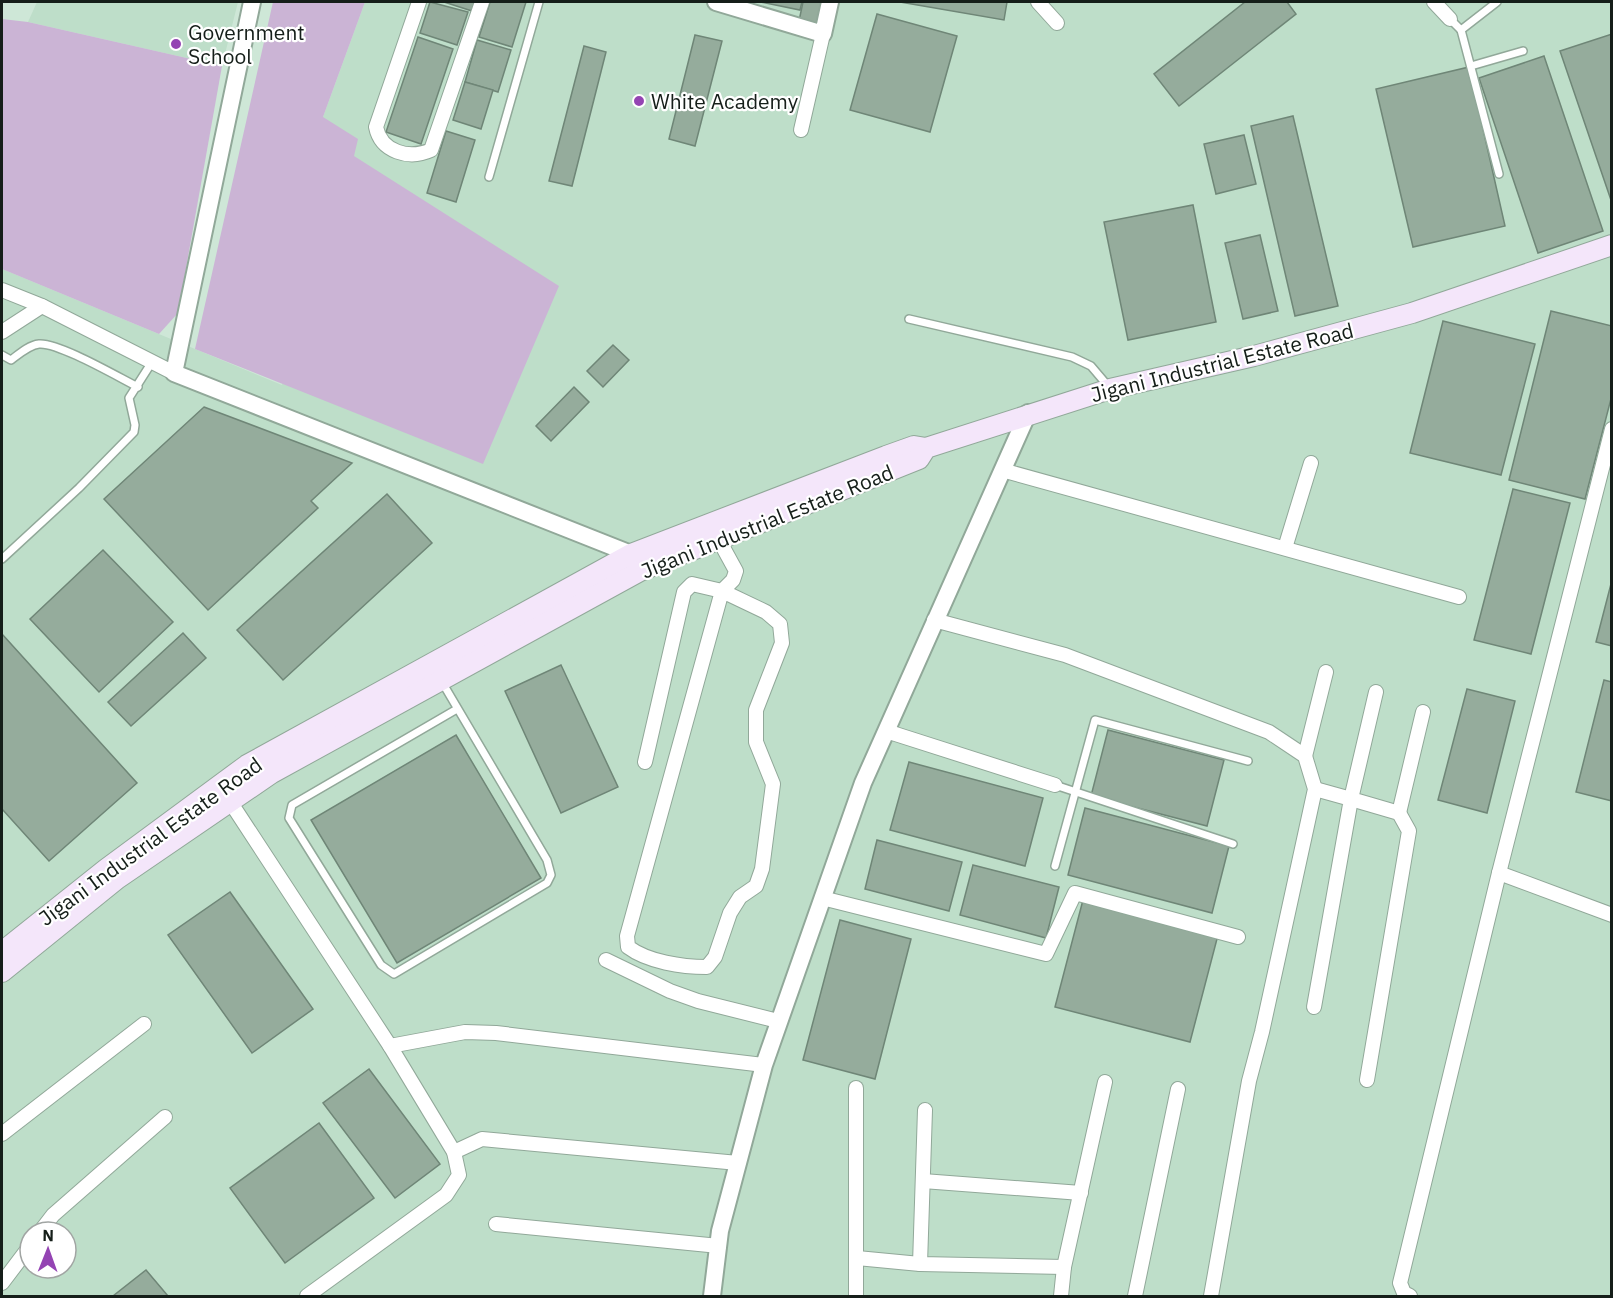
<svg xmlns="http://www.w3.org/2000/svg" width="1613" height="1298" viewBox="0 0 1613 1298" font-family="'IBM Plex Sans',sans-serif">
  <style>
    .built { fill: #bedec9; fill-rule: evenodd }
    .green { fill: #cbb4d5 }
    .building { fill: #95ac9c; stroke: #6f8677; stroke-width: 1.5 }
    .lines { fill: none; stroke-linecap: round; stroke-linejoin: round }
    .service-casing { stroke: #91a899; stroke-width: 10 }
    .minor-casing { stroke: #91a899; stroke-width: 16 }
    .tertiary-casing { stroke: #91a899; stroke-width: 20 }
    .secondary-casing { stroke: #91a899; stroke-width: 22 }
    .service { stroke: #fff; stroke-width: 7 }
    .minor { stroke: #fff; stroke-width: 14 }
    .tertiary { stroke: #fff; stroke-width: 16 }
    .secondary { stroke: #f4e6fa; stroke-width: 20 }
    .poi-dot { fill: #9444b3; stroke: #fff; stroke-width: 2 }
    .labels { text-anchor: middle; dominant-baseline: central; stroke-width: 4.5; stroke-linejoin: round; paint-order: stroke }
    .poi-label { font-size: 21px; fill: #151e19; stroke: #fff; text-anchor: start }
    .street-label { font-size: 21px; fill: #151e19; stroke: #fff }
  </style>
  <rect width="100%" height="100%" fill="#cee7d7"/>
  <g class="built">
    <polygon points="37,2 238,2 222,66 28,22"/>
    <path d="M365 2H1611V1296H2V269L282 385 323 117ZM30 1232H66V1268H30Z"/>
  </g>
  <g class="green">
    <polygon points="273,2 365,2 323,117 358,139 354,156 559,286 483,464 195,349"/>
    <polygon points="2,19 28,22 222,66 178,313 159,334 2,269"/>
  </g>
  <g class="building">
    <polygon points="430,2 468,12 457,45 420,33"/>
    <polygon points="444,2 475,2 472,11"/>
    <polygon points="490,2 526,2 512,47 479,37"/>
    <polygon points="761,2 802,2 800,10"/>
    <polygon points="803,2 824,2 818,26 799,21"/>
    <polygon points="900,2 1007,2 1004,20"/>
    <polygon points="1245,2 1287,2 1296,14 1179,106 1154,74"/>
    <polygon points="877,14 957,36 930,132 850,110"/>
    <polygon points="1612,34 1612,203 1560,51"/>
    <polygon points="695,35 722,41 695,146 669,139"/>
    <polygon points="418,37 453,49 421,144 386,132"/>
    <polygon points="477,40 511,50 498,92 465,82"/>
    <polygon points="584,46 606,52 572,186 549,181"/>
    <polygon points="1544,56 1603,231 1538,253 1479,78"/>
    <polygon points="1469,67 1505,226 1413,247 1376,89"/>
    <polygon points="465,82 493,90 481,129 453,120"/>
    <polygon points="1293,116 1338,306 1295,316 1251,126"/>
    <polygon points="446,131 475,140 456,202 427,193"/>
    <polygon points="1244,135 1256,184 1216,194 1204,144"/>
    <polygon points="1193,205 1216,322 1128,340 1104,222"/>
    <polygon points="1260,235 1278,311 1243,319 1225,243"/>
    <polygon points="1551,311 1612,326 1612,395 1585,499 1509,480"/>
    <polygon points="1443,321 1535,344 1501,475 1410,453"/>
    <polygon points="613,345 629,360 603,387 587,371"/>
    <polygon points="574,387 589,402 551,441 536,426"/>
    <polygon points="204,407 352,463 311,501 318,508 208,610 104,499"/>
    <polygon points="1513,489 1570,503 1531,654 1474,640"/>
    <polygon points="387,494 432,543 283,680 237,630"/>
    <polygon points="103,550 173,622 99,692 30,619"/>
    <polygon points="1612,580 1612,646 1596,642"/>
    <polygon points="183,633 206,658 131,726 108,702"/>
    <polygon points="2,634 137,783 49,861 2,809"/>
    <polygon points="561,665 618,787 561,813 505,691"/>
    <polygon points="1604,680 1612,682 1612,801 1576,792"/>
    <polygon points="1467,689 1515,701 1487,813 1438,800"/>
    <polygon points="1108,730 1224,760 1207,826 1091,796"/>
    <polygon points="456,735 541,878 397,963 311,820"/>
    <polygon points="909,762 1043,798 1025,866 890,830"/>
    <polygon points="1085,808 1229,846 1212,913 1068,875"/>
    <polygon points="877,840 962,862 949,911 865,889"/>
    <polygon points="973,865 1059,887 1046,938 960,915"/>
    <polygon points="230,892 313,1009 252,1053 168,935"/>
    <polygon points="1083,900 1218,935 1190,1042 1055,1007"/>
    <polygon points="840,920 911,939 875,1079 803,1060"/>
    <polygon points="369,1069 440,1164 395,1198 323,1103"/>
    <polygon points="319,1123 374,1198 285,1263 230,1188"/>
    <polygon points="146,1270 168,1296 113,1296"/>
  </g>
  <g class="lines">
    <defs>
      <g id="service">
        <polyline points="1450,19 1461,30 1497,2"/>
        <polyline points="1461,30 1499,174"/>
        <polyline points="1471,66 1523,51"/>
        <polyline points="489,177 539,2"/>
        <polyline points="909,319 1072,357 1091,366 1108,386"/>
        <path d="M2 355 11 360C19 354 29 345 39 344 58 342 118 377 138 387"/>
        <polyline points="2,559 79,488 134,432 135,425 129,398 152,362"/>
        <polyline points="442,682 547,860 551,875 547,883 394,974 381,965 289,818 292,805 457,709"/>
        <polyline points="1055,785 1233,844"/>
        <polyline points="1055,866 1095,720 1248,761"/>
      </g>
      <g id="minor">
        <path d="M419 2 376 127C381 152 409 160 431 150L482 2"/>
        <polyline points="1038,2 1057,23"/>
        <polyline points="1434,2 1450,19"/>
        <polyline points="801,130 823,34"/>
        <polyline points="2,290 42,306 174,373"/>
        <polyline points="2,332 42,306"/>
        <polyline points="1002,470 1459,597"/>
        <polyline points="1285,548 1311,463"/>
        <polyline points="934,620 1065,655 1269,732 1305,756 1315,789 1262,1032 1249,1081 1211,1296"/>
        <polyline points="886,731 1055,785"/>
        <polyline points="1305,756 1326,672"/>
        <path d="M645 762 684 592 692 584 722 591 627 936 628 947C648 962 682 967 707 967L715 957 730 913 740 897 756 886 762 869 773 784 756 742V710L782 643 780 624 766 612 722 591 733 580 736 571 719 540"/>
        <polyline points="231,803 390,1046 454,1152 459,1175 446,1195 307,1296"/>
        <polyline points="1399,813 1423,712"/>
        <polyline points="1499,873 1612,915"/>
        <polyline points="822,898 1046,954 1075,893 1238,937"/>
        <polyline points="606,960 670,991 698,1001 778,1021"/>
        <polyline points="1314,1007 1351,799 1315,789"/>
        <polyline points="390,1046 465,1032 496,1033 764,1065"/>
        <polyline points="1367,1080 1409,831 1399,813 1351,799 1376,692"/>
        <polyline points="2,1134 144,1024"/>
        <polyline points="454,1152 482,1139 738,1163"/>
        <polyline points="923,1181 1081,1193"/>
        <polyline points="496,1224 719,1246"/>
        <polyline points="40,1232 53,1215 165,1117"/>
        <polyline points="857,1258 920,1264 1064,1267"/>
        <polyline points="920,1264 925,1110"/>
        <polyline points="2,1283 30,1246"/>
        <polyline points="856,1296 856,1088"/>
        <polyline points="1061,1296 1064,1267 1105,1082"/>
        <polyline points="1135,1296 1178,1089"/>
        <polyline points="1410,1296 1404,1293 1400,1283 1499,873 1612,429"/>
      </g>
      <g id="tertiary">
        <polyline points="252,2 174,373 631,554 636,563"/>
        <polyline points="716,2 823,34 830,2"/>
        <polyline points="712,1296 720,1231 764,1065 863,783 1028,413"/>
      </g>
      <g id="secondary">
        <polyline points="2,952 106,869 247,765 631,554 886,456 914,446 926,448"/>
        <polyline points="2,972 117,879 272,773 640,571 919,459 926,448 1110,389 1254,356 1412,313 1612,245"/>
      </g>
    </defs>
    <use href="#service" class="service-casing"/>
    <use href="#minor" class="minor-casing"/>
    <use href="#tertiary" class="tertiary-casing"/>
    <use href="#secondary" class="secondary-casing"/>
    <use href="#service" class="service"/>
    <use href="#minor" class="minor"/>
    <use href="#tertiary" class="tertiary"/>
    <use href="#secondary" class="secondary"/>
  </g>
  <g class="poi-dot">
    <circle cx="176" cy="44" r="6"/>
    <circle cx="639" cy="101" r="6"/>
  </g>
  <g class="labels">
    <g class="poi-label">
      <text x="188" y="32">Government<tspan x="188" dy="24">School</tspan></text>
      <text x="651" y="101">White Academy</text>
    </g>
    <g class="street-label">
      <text transform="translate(1222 362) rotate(-14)">Jigani Industrial Estate Road</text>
      <text transform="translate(767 521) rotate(-22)">Jigani Industrial Estate Road</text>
      <text transform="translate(150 841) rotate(-36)">Jigani Industrial Estate Road</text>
    </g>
  </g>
  <rect width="1613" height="1298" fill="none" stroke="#151e19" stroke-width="6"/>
  <g transform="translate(48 1250) rotate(1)"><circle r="28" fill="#ffffff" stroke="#a1a5a3" stroke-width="1.5"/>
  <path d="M0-4.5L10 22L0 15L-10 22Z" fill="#9444b3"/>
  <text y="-9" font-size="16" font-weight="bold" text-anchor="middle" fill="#151e19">N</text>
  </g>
</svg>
